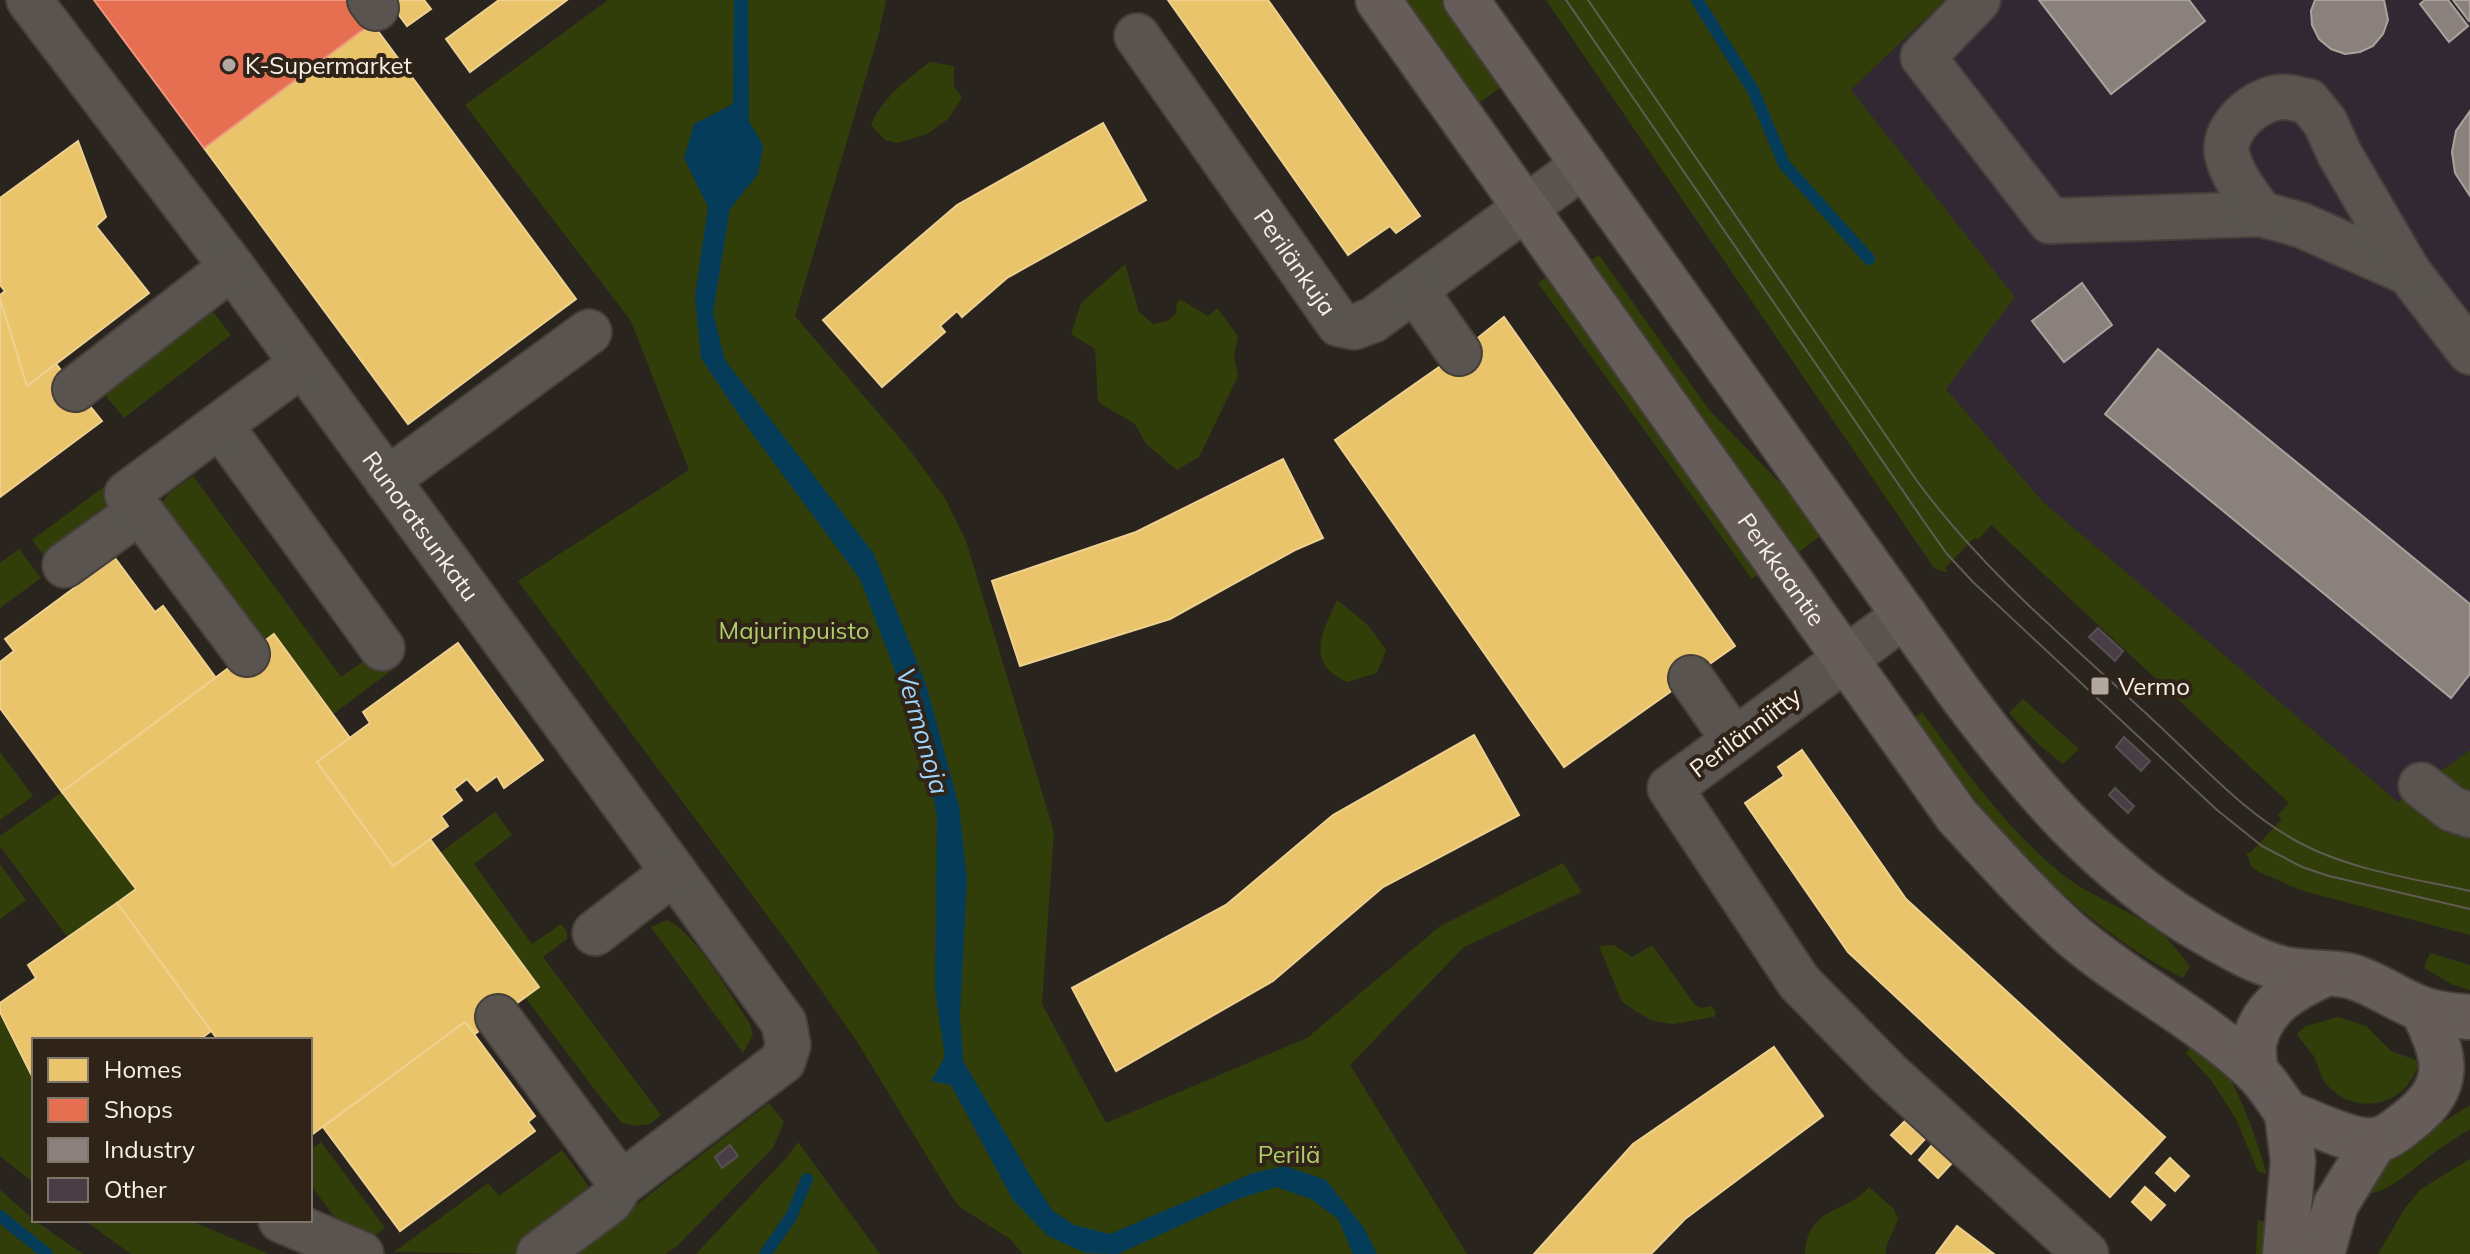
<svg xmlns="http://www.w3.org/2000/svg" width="2470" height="1254" viewBox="0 0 2470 1254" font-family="Mulish,sans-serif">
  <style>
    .industrial { fill: #322834 }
    .green { fill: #323e0a }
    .water { fill: #043c5a }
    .homes { fill: #e9c46a; stroke: #eed190; stroke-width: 2 }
    .shops { fill: #e76f51; stroke: #ec967e; stroke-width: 2 }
    .industry { fill: #8a817c; stroke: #aba29c; stroke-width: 2 }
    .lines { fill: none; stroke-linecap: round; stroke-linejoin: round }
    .stream { stroke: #043c5a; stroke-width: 12 }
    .building { fill: #4a3e46; stroke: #565151; stroke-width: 2 }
    .minor-casing { stroke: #453e39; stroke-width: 48 }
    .major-casing { stroke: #453e39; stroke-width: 48 }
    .minor { stroke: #59544f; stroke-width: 44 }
    .major { stroke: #665d5a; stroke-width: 44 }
    .tram { stroke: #605b55; stroke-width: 2 }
    .poi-dot { fill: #b1a9a1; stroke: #302318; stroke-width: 3 }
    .labels { text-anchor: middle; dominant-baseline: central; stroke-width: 8; stroke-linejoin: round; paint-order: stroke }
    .poi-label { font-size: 24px; fill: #f9f0e8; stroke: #302318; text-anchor: start }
    .street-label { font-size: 24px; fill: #f9f0e8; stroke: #302318 }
    .park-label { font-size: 24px; fill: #afce69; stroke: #302318 }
    .water-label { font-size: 26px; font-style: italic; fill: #9fd5fd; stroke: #302318 }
  </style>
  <rect width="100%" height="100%" fill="#2a241e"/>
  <polygon class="industrial" points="1945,0 2470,0 2470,750 2398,802 2039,499 1946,389 1851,90"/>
  <g class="green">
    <polygon points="608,0 886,0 879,33 795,316 905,444 945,498 966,541 1054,832 1042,1004 1106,1123 1307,1038 1439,927 1563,863 1582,892 1464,947 1350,1065 1467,1254 1023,1254 1010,1239 960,1207 952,1197 856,1040 790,946 518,581 689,470 631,321 465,105"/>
    <polygon points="1405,0 1441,0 1502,86 1478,104"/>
    <polygon points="1546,0 1945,0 1851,90 2015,297 1946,389 2043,502 2398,802 2470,750 2470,935 2303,891 2259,872 2251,866 2246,851 2250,853 2282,819 2278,815 2289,803 1991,525 1978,540 1975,537 1945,568 1948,573 1934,568"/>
    <path d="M930 62 954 66V86L962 98 948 119 927 134 897 143 885 140 871 125C882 98 907 79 930 62Z"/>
    <polygon points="1599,255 1710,411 1785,488 1821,535 1797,554 1591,260"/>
    <polygon points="1125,264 1139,312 1153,324 1167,321 1177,313 1176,305 1180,299 1208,316 1217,308 1238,336 1234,355 1238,376 1199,457 1177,470 1146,444 1135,424 1098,402 1095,349 1071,334 1081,303"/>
    <polygon points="1552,273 1764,570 1752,579 1538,283"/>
    <polygon points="213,312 231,335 124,418 105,395"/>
    <polygon points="193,476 341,677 378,651 392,670 332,715 274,634 254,649 161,505 168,494"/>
    <polygon points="109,483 115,501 53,547 53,568 32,540"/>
    <polygon points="19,549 41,578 0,608 0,563"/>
    <path d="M1337 600 1368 625 1386 650 1377 673 1347 682C1305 663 1322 632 1337 600Z"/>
    <polygon points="2023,699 2079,749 2063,764 2038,744 2009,713"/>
    <path d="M1922 712C1964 769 2007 830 2062 874 2092 898 2132 910 2162 934 2173 943 2181 956 2190 966L2183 978C2071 922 1985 818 1913 718Z"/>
    <polygon points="0,752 33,796 0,820"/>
    <polygon points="62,792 136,889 68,938 0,846 0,836"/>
    <polygon points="495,812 512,835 474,864 532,944 561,924 567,932 567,939 543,957 661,1115 650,1124 636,1126 622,1123 601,1098 525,997 539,986 441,852"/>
    <polygon points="0,864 26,900 0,919"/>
    <path d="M667 920C693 930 733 998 750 1024L753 1035 743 1053 651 927Z"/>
    <polygon points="1614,945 1632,957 1652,945 1695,1005 1701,1008 1712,1006 1716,1013 1714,1017 1673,1024 1653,1021 1637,1012 1622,1002 1599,946"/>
    <polygon points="2430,953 2470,965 2470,990 2453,985 2424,968"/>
    <polygon points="0,1012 34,1080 34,1124 30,1126 34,1134 34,1183 0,1156"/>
    <path d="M2338 1017 2366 1026 2391 1051 2419 1061C2410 1103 2361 1118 2330 1088 2319 1078 2320 1066 2313 1055 2308 1048 2302 1042 2297 1034L2306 1026Z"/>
    <path d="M2194 1040C2200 1045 2208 1050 2214 1056 2239 1084 2256 1139 2267 1174L2258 1172 2236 1119 2211 1080 2186 1053Z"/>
    <polygon points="769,1103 784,1122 773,1148 676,1247 665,1254 572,1254"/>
    <path d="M2470 1105V1129C2459 1136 2448 1143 2438 1150 2413 1168 2393 1191 2361 1196L2377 1171 2397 1151Z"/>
    <polygon points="321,1142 385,1228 368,1240 344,1230 310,1184 310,1150"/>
    <polygon points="798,1142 880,1254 696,1254 787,1157"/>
    <polygon points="562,1150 595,1195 517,1254 394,1252 488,1183 499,1196"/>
    <polygon points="2470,1159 2470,1254 2378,1254 2405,1208 2421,1189"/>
    <path d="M1869 1187 1894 1209 1898 1219 1886 1247V1254H1805C1807 1206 1848 1213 1869 1187Z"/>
    <polygon points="0,1190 34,1220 83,1254 0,1254"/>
    <polygon points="84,1220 189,1220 269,1254 131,1254"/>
    <polygon points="2258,1220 2271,1223 2267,1254 2256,1254"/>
  </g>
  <polygon class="water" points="734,0 748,0 749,121 763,145 758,174 730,209 713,313 725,360 874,554 926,684 959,806 967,878 960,1015 963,1061 1037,1187 1053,1211 1074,1225 1110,1234 1253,1173 1285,1166 1326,1180 1364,1228 1377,1254 1353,1254 1338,1219 1311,1199 1276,1187 1238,1199 1118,1254 1086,1253 1048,1236 1013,1200 951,1085 931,1081 945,1057 935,991 937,815 917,729 860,579 743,421 701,358 695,296 708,207 684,158 694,124 733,104"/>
  <g class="homes">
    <polygon points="388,0 424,0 431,9 407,26"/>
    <polygon points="499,0 567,0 470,72 446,39"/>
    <polygon points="1168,0 1268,0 1420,216 1396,233 1390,226 1348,255"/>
    <polygon points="372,23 576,299 408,424 204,148"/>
    <polygon points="1103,123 1146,200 1007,278 962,317 957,311 940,326 945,332 882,387 823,320 957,205"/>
    <polygon points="78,141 106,217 96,226 149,293 27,386 0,299 0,295 5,291 0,285 0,198"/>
    <polygon points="0,299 27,386 56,364 102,421 0,497"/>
    <polygon points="1504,317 1735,646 1564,767 1335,440 1459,353"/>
    <polygon points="1283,459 1323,538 1295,550 1170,619 1020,666 992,581 1136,532"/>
    <polygon points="115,558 155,612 163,606 216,678 62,792 0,708 0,662 14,651 5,639"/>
    <polygon points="274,634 350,738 317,762 393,866 430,839 539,987 475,1034 465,1022 310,1136 310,1040 218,1040 117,903 136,889 62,792"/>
    <polygon points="458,643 543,760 504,788 497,776 477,791 467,779 454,789 462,800 441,816 448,826 393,866 317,762 370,723 363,712"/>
    <polygon points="1474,735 1519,815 1383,887 1273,981 1116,1071 1072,988 1226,905 1333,815"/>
    <polygon points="1802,750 1906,899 2165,1137 2110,1197 1848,952 1745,803 1784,776 1778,767"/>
    <polygon points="117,903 211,1031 199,1040 34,1040 34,1080 0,1012 0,1003 36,978 28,965"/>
    <polygon points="465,1022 535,1116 528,1122 535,1131 400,1231 323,1127"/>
    <polygon points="1774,1047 1823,1116 1685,1219 1651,1254 1534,1254 1633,1144"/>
    <polygon points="1905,1121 1925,1139 1911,1154 1891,1135"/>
    <polygon points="1932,1145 1952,1163 1938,1178 1919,1160"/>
    <polygon points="2170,1158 2189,1176 2175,1191 2156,1173"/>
    <polygon points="2145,1187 2165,1205 2151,1220 2132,1202"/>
    <polygon points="1957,1226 1994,1254 1936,1254"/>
  </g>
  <polygon class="shops" points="94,0 355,0 372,23 204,148"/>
  <g class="industry">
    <polygon points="2039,0 2189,0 2205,21 2111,94"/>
    <polygon points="2315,0 2384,0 2388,20 2383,34 2373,46 2360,52 2345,54 2331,49 2319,39 2312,25 2311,11"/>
    <polygon points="2425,0 2448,0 2468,26 2449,42 2420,4"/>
    <polygon points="2453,0 2470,0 2470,20 2469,21"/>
    <polygon points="2470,111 2470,196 2455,173 2452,152 2456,131"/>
    <polygon points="2082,283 2112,325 2064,362 2032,321"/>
    <polygon points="2158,349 2470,604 2470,674 2451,698 2105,414"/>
  </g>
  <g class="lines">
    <g class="stream">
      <polyline points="1697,0 1753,90 1784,164 1869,259"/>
      <polyline points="0,1216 47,1254"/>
      <polyline points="765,1254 791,1217 807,1179"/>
    </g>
  </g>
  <g class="building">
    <polygon points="2098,628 2123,651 2115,661 2089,637"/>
    <polygon points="2124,737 2150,761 2141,771 2116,747"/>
    <polygon points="2115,788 2134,806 2128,813 2109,795"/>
    <polygon points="730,1145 738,1156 722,1168 715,1157"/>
  </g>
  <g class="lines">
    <defs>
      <g id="minor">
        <path id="s1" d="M29 0 232 267 784 1023 788 1045 783 1061 621 1184 610 1201 539 1254"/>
        <polyline points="370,0 376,8"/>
        <polyline points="1978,0 1923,57 2050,221 2261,214 2301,225 2409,273 2470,352"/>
        <path id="s2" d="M1137 36 1339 324 1354 327 1373 320 1584 165"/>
        <path d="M2261 214C2248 195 2232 177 2227 154 2222 127 2258 97 2283 97 2291 97 2300 100 2308 101L2325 122 2339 153 2409 273"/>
        <polyline points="1415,290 1459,353"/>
        <polyline points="75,389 232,267"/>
        <polyline points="220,425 382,648"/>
        <polyline points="387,480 589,332"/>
        <polyline points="65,565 140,511"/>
        <polyline points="1905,615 1670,788 1799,982 1888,1073 2086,1254"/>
        <polyline points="247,654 127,494 302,364"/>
        <polyline points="1691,678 1734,740"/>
        <polyline points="2421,785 2452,809 2470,815"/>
        <polyline points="595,933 674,872"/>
        <polyline points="498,1017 621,1184"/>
        <polyline points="281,1220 361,1254"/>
      </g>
      <g id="major">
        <path id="s3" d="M1378 0 1957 816C1994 856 2031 898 2072 935 2129 984 2199 1018 2254 1070 2267 1082 2277 1099 2287 1113"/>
        <path d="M1466 0 1959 692C2028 785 2104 875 2206 933 2230 947 2256 962 2283 969 2305 974 2329 971 2350 976 2376 983 2397 1000 2422 1009 2436 1014 2455 1016 2470 1017"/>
        <path d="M2255 1071C2255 1061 2252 1048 2255 1039 2264 1005 2294 988 2323 975"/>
        <path d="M2287 1113C2309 1121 2353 1144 2375 1140 2387 1139 2398 1129 2407 1122 2455 1086 2446 1056 2422 1009"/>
        <polyline points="2285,1254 2293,1161 2287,1113"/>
        <polyline points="2322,1254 2336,1204 2375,1141"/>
      </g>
    </defs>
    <use href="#minor" class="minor-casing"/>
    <use href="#major" class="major-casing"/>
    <use href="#minor" class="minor"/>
    <use href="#major" class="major"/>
    <g class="tram">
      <polyline points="1566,0 1925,523 1947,554 1973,582 2217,810 2262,846 2302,867 2329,876 2470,909"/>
      <path d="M1588 0 1917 481C1983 571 2070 643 2152 719 2200 763 2247 817 2306 846 2356 871 2416 879 2470 891"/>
    </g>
  </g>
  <g class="poi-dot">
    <circle cx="229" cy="65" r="8"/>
    <rect x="2090" y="676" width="20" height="20" rx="4"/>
  </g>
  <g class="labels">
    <g class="poi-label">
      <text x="245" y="65">K-Supermarket</text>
      <text x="2118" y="686">Vermo</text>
    </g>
    <g class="street-label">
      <text stroke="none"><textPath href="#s2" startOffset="276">Perilänkuja</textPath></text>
      <text stroke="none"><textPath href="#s1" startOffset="656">Runoratsunkatu</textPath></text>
      <text stroke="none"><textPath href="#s3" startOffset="698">Perkkaantie</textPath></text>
      <text transform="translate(1745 732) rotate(-37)">Perilänniitty</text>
    </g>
    <g class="park-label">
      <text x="794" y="630">Majurinpuisto</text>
      <text x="1289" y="1154">Perilä</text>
    </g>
    <g class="water-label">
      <text transform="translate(923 731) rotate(74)">Vermonoja</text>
    </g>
  </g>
  <rect x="32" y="1038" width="280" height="184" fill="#302318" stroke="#80756b" stroke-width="2"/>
  <rect x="48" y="1058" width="40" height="24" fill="#e9c46a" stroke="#80756b" stroke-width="2"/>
  <text x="104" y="1078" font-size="24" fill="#f9f0e8">Homes</text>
  <rect x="48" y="1098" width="40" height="24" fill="#e76f51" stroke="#80756b" stroke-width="2"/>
  <text x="104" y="1118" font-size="24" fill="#f9f0e8">Shops</text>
  <rect x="48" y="1138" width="40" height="24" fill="#8a817c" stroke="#80756b" stroke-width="2"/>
  <text x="104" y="1158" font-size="24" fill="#f9f0e8">Industry</text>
  <rect x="48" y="1178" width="40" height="24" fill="#4a3e46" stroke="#80756b" stroke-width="2"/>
  <text x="104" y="1198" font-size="24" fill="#f9f0e8">Other</text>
</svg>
